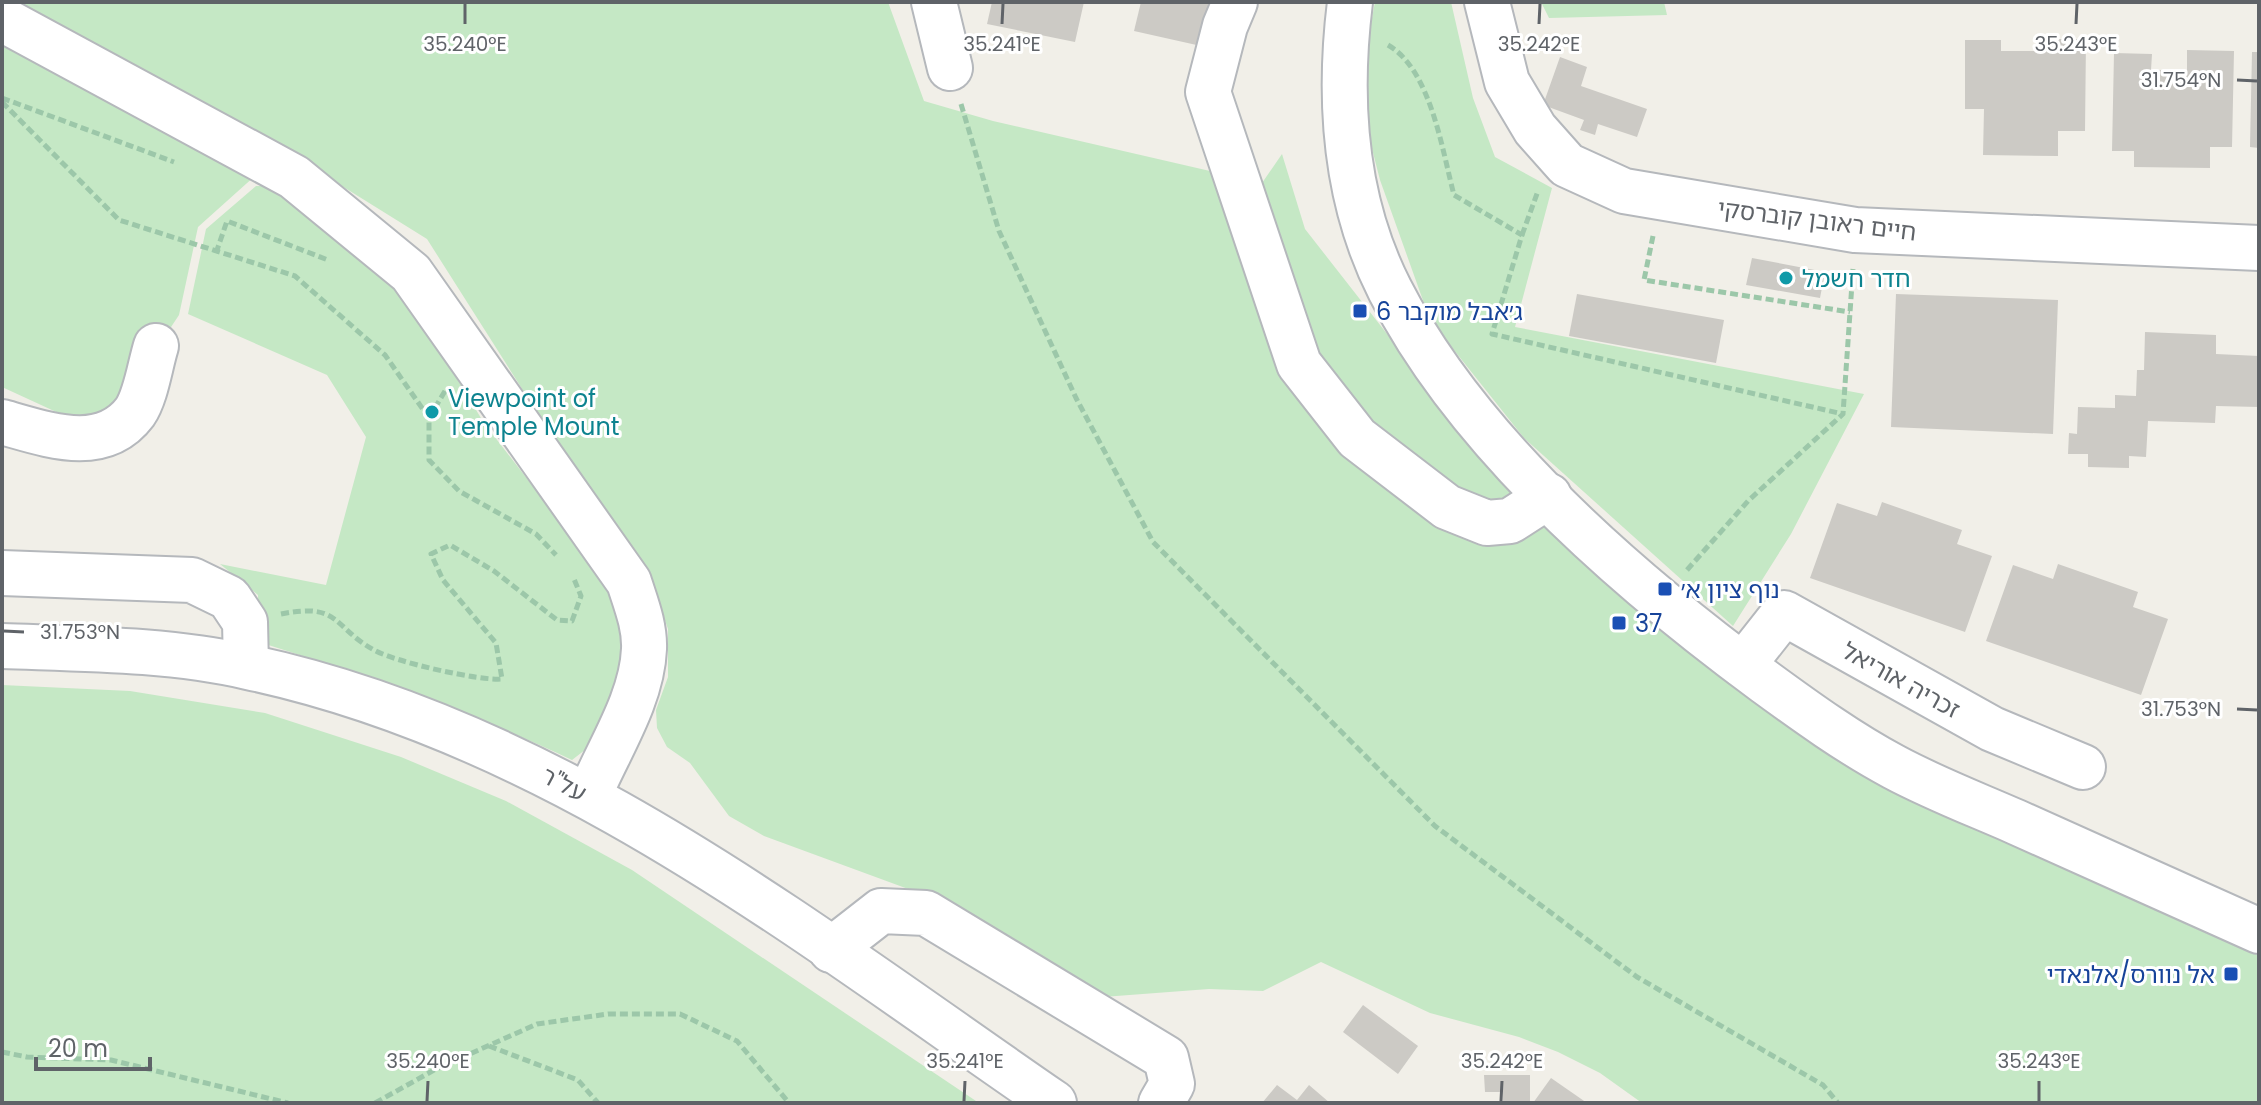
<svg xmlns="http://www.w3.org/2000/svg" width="2261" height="1105" viewBox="0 0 2261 1105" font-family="Poppins,'Noto Sans Hebrew',sans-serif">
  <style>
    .green { fill: #c5e8c5 }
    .building { fill: #cccac5 }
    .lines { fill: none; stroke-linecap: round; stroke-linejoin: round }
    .minor-casing { stroke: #b5b8bc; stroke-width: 48 }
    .path { stroke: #9cc7a9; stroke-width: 5; stroke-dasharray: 8 4; stroke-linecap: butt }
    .minor { stroke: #fff; stroke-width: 44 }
    .ticks { fill: none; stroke: #5f6368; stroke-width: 3 }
    .culture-dot { fill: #0f9aa8; stroke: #fff; stroke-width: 3 }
    .transit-dot { fill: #1a4fb4; stroke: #fff; stroke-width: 3 }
    .labels { text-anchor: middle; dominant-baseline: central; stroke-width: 6; stroke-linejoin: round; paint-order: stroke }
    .street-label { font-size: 24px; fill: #5f6368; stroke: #fff }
    .culture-label { font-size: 24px; fill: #0d838f; stroke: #fff; text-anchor: start }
    .transit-label { font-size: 24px; fill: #164399; stroke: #fff; text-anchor: start }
    .ticks-label { font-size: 20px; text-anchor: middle; fill: #5f6368; stroke: #fff; stroke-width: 6; stroke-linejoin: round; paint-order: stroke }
  </style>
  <rect width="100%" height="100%" fill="#f1efe8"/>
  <g class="green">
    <polygon points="2,2 888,2 924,101 993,121 1262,183 1282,154 1305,229 1488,463 1664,620 2259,956 2259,1103 1642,1103 1600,1073 1558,1052 1519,1037 1430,1013 1321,962 1263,991 1209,989 1103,997 949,904 764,836 729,816 690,763 667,747 657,728 656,710 668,677 668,629 650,577 590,496 427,239 284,150 198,227 179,315 122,401 78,422 2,387"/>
    <polygon points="1375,2 1451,2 1473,98 1495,157 1552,188 1515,327 1864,394 1791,534 1733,626 1524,438 1430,320 1380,180 1358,94"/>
    <polygon points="1541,2 1664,2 1667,15 1549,18"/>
    <path d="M256 186H286L408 298 484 423 610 586 631 644 625 672 590 746 572 760C471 712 367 676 259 642L258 595 220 564 326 585 366 437 327 375 188 314 206 229Z"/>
    <polygon points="2,685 130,691 265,713 401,757 506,801 632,870 979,1103 2,1103"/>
  </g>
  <g class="building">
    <polygon points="992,2 1084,2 1075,42 987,24"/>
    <polygon points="1141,2 1212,2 1201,46 1134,31"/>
    <polygon points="2049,39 2086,39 2085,131 2058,131 2058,156 1983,155 1984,109 1965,109 1965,40 2001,40 2001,51 2049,51"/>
    <polygon points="2187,50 2234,51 2232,147 2210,147 2210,168 2134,167 2134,151 2112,151 2114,53 2152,54 2151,70 2187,70"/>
    <polygon points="2252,52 2259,52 2259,148 2250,147"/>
    <polygon points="1560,57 1587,67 1581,86 1647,109 1637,137 1598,124 1595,135 1580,130 1584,120 1543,105"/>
    <polygon points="1752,258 1825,272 1820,298 1746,285"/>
    <polygon points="1577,294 1724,320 1716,363 1569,336"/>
    <polygon points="1896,294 2058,300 2053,434 1891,427"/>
    <polygon points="2145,332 2216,335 2216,354 2259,356 2259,407 2216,406 2215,423 2148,421 2146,457 2129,456 2129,468 2088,467 2088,454 2068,454 2069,433 2077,434 2078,407 2115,408 2115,395 2136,396 2137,370 2144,370"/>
    <polygon points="1882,502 1962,530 1957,544 1992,556 1965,632 1810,578 1837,503 1877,516"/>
    <polygon points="2058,564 2138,592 2133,607 2168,619 2141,695 1986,641 2013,565 2053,579"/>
    <polygon points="1363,1005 1418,1046 1398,1074 1343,1032"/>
    <polygon points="1484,1075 1530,1075 1530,1103 1503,1103 1503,1092 1485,1092"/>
    <polygon points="1551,1078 1587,1103 1533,1103"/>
    <polygon points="1277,1085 1297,1100 1309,1085 1330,1103 1262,1103"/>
  </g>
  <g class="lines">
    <defs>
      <g id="minor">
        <polyline points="934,2 950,68"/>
        <polyline points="1235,2 1225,26 1208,92 1299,364 1357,438 1447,507 1487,523 1510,521 1549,496"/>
        <path d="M1350 2C1338 99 1344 200 1390 290 1468 443 1628 581 1765 682 1806 712 1849 743 1894 767 1933 788 1975 804 2016 822 2097 858 2178 895 2259 931"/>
        <polyline points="1487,2 1507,82 1535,129 1567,165 1624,191 1855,230 2259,248"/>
        <path d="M2 19 294 177 411 273 629 582C636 604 645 626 644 649 642 700 608 750 589 796"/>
        <path d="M2 422C46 434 102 456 135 412 146 396 150 365 156 346"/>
        <polyline points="2,573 192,580 229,598 245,622 246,666"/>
        <path d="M2 646C83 649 169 649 248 667 554 732 802 930 1054 1103"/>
        <polyline points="1743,665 1784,613 1992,729 2083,767"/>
        <polyline points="831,950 881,911 926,913 1166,1058 1172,1084 1161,1103"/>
      </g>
    </defs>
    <use href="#minor" class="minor-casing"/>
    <g class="path">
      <path d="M1388 45C1431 70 1442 150 1454 195L1522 235 1492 334 1843 414"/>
      <polyline points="2,98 174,162"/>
      <polyline points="2,102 119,220 295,276 385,355 429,418"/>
      <polyline points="961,104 999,231 1076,398 1153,542 1435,826 1637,977 1823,1085 1838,1103"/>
      <polyline points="1522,235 1538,191"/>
      <polyline points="1653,236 1644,280 1850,312"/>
      <polyline points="216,253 227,221 328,260"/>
      <polyline points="445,391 429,418 429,460 459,491 536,534 556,555"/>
      <polyline points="1687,570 1748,501 1843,414 1853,269"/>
      <path d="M281 614C341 602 332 627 374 650 395 662 479 681 502 679L496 643 443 580 431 554 450 545 494 571 557 620 572 621 581 596 574 579"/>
      <polyline points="489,1046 578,1080 598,1103"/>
      <polyline points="2,1052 27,1057 111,1060 288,1103"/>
      <polyline points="375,1103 436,1069 537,1024 608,1014 680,1014 737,1041 789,1103"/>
    </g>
    <use href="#minor" class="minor"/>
  </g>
  <path class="ticks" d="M465 24V4M1002 24 1003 4M1539 24 1540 4M2076 24 2077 4M2237 80 2257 81M4 631 24 632M2237 709 2257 710M427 1101 428 1081M964 1101 965 1081M1501 1101 1502 1081M2039 1101V1081"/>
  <g class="culture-dot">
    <circle cx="1786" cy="278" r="8"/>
    <circle cx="432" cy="412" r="8"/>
  </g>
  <g class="transit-dot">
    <rect x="1352" y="303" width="16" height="16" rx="4"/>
    <rect x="1657" y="581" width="16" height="16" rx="4"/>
    <rect x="1611" y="615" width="16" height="16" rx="4"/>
    <rect x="2223" y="966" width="16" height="16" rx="4"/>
  </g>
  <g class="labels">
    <g class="street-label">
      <text transform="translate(1817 220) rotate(7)">חיים ראובן קוברסקי</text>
      <text transform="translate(1901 680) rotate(29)">זכריה אוריאל</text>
      <text transform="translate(564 784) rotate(28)">על"ר</text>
    </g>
    <g class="culture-label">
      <text x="1802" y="278">חדר חשמל</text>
      <text x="448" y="398">Viewpoint of<tspan x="448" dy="28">Temple Mount</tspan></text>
    </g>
    <g class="transit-label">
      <text x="1376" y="311">ג׳אבל מוקבר 6</text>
      <text x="1681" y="589">נוף ציון א׳</text>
      <text x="1635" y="623">37</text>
      <text x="2215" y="974" text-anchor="end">אל נוורס/אלנאדי</text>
    </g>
  </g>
  <g class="ticks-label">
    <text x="465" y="51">35.240°E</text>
    <text x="1002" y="51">35.241°E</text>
    <text x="1539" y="51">35.242°E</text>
    <text x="2076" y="51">35.243°E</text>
    <text x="2181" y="87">31.754°N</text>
    <text x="80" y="639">31.753°N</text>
    <text x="2181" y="716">31.753°N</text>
    <text x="428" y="1068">35.240°E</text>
    <text x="965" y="1068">35.241°E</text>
    <text x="1502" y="1068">35.242°E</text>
    <text x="2039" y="1068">35.243°E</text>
  </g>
  <rect width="2261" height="1105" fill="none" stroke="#5f6368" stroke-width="8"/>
  <path d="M36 1057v12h114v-12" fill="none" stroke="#5f6368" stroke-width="4"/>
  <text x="48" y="1057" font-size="24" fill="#5f6368" stroke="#ffffff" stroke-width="6" paint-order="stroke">20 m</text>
</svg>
